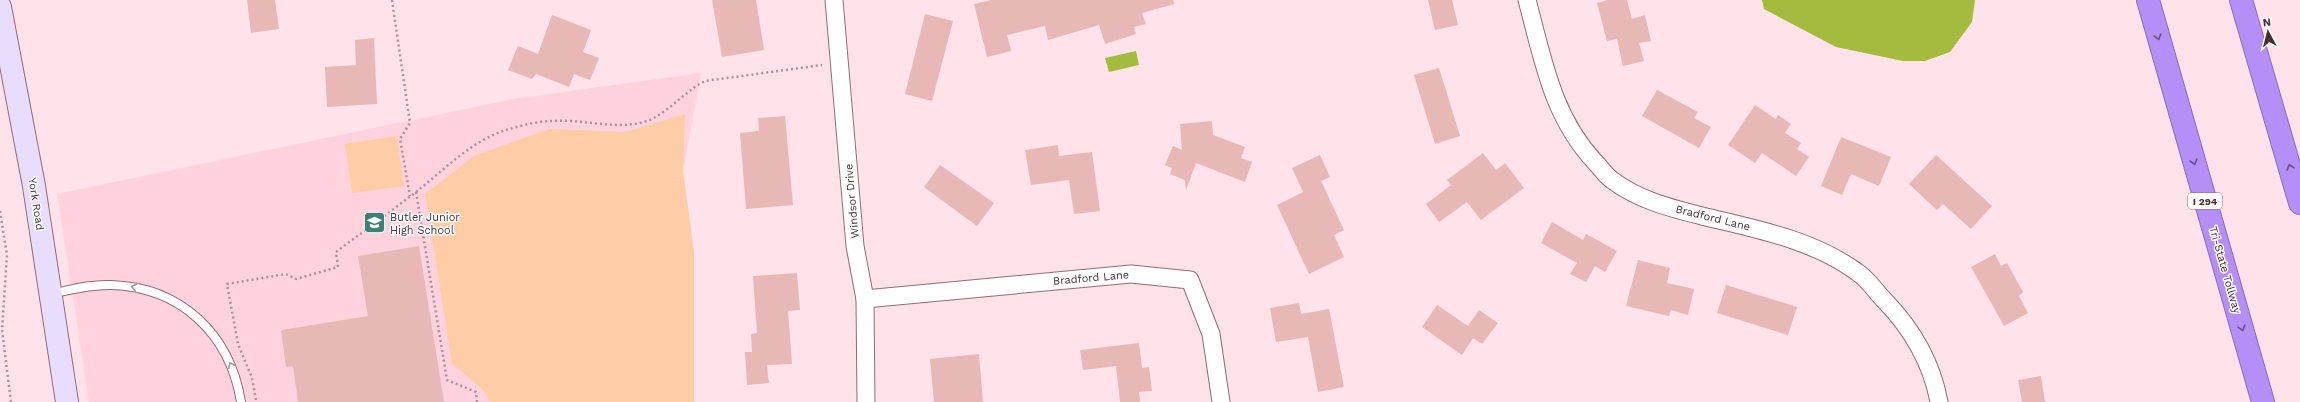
<svg xmlns="http://www.w3.org/2000/svg" width="2300" height="402" viewBox="0 0 2300 402" font-family="'Work Sans',sans-serif">
  <style>
    .built { fill: #ffd2de }
    .green { fill: #fecca5 }
    .water { fill: #a3bc3e }
    .building { fill: #e8b8b7 }
    .lines { fill: none; stroke-linecap: round; stroke-linejoin: round }
    .service-casing { stroke: #946a77; stroke-width: 10 }
    .minor-casing { stroke: #946a77; stroke-width: 19 }
    .secondary-casing { stroke: #946a77; stroke-width: 24 }
    .motorway-casing { stroke: #8d6db4; stroke-width: 24 }
    .path { stroke: #aa9299; stroke-width: 2.5; stroke-dasharray: 2 3; stroke-linecap: butt }
    .service { stroke: #fff; stroke-width: 8 }
    .minor { stroke: #fff; stroke-width: 17 }
    .secondary { stroke: #e9ddfd; stroke-width: 22 }
    .motorway { stroke: #b58ef8; stroke-width: 22 }
    .oneway { stroke: #6a5179 }
    .oneway2 { stroke: #a0989a }
    .labels { text-anchor: middle; dominant-baseline: central; stroke-width: 3; stroke-linejoin: round; paint-order: stroke }
    .shield { fill: #fff; stroke: #7b6e72; stroke-width: 1 }
    .shield-label { font-size: 10px; font-weight: bold; fill: #423035 }
    .street-label { font-size: 11px; fill: #423035; stroke: #fff }
    .poi-label { font-size: 11px; fill: #423035; stroke: #fff; text-anchor: start }
  </style>
  <rect width="100%" height="100%" fill="#ffe2ea"/>
  <polygon class="built" points="701,73 683,171 694,253 694,402 89,402 57,194 513,99"/>
  <g class="green">
    <polygon points="685,114 683,171 694,253 694,402 490,402 484,391 452,363 425,194 474,156 549,129 626,132"/>
    <polygon points="397,136 404,186 352,193 345,144"/>
  </g>
  <g class="water">
    <polygon points="1762,0 1975,0 1972,22 1950,52 1925,61 1903,61 1836,47 1764,9"/>
    <polygon points="1136,51 1139,65 1109,72 1105,58"/>
  </g>
  <g class="building">
    <polygon points="247,0 275,0 279,29 251,33"/>
    <polygon points="712,0 756,0 764,50 722,57"/>
    <polygon points="992,0 1173,0 1174,4 1142,13 1146,24 1134,27 1136,34 1105,44 1099,25 1048,40 1045,26 1007,35 1011,51 987,57 974,4"/>
    <polygon points="1428,0 1452,0 1458,25 1435,30"/>
    <polygon points="1608,0 1627,0 1632,19 1645,15 1651,41 1639,43 1644,61 1623,66 1617,39 1607,41 1597,3"/>
    <polygon points="925,14 953,21 932,101 905,94"/>
    <polygon points="552,15 591,30 583,52 599,58 590,80 574,74 569,87 536,74 532,79 508,70 518,46 538,54"/>
    <polygon points="374,38 377,104 327,107 325,67 356,65 355,40"/>
    <polygon points="1439,68 1460,136 1435,144 1414,75"/>
    <polygon points="1657,90 1698,112 1694,118 1711,127 1699,148 1642,116"/>
    <polygon points="1755,105 1776,119 1778,115 1791,124 1785,133 1801,143 1797,149 1809,157 1796,176 1762,153 1755,163 1728,145"/>
    <polygon points="785,116 793,205 746,209 740,133 759,131 758,118"/>
    <polygon points="1212,121 1213,135 1245,147 1241,158 1252,162 1245,182 1196,163 1186,190 1185,180 1170,174 1172,168 1165,165 1173,146 1182,150 1180,124"/>
    <polygon points="1841,137 1891,157 1879,186 1851,174 1842,195 1821,186"/>
    <polygon points="1058,145 1059,156 1092,152 1100,211 1074,214 1069,180 1031,185 1025,150"/>
    <polygon points="1483,153 1496,170 1505,163 1524,188 1481,220 1467,202 1439,222 1426,204 1451,185 1447,180"/>
    <polygon points="1320,155 1330,177 1321,181 1344,230 1334,235 1344,257 1309,274 1277,205 1303,192 1292,168"/>
    <polygon points="1936,155 1992,206 1971,229 1943,204 1937,210 1909,184"/>
    <polygon points="940,165 994,203 977,226 924,187"/>
    <polygon points="1552,222 1583,240 1586,234 1617,251 1605,272 1595,266 1586,282 1570,274 1577,263 1541,243"/>
    <polygon points="419,246 444,402 298,402 293,366 286,367 281,330 368,316 358,256"/>
    <polygon points="1995,254 2001,266 2007,263 2023,292 2019,296 2028,313 2004,326 1971,267"/>
    <polygon points="1638,260 1670,268 1667,283 1694,289 1688,315 1671,310 1669,316 1626,306"/>
    <polygon points="797,273 800,310 788,311 792,364 767,365 769,383 747,385 745,352 752,352 751,334 757,333 753,276"/>
    <polygon points="1726,285 1797,307 1788,335 1717,313"/>
    <polygon points="1299,303 1301,314 1329,309 1344,387 1318,392 1308,337 1276,342 1270,308"/>
    <polygon points="1437,305 1468,326 1479,310 1498,323 1482,344 1473,338 1462,355 1422,327"/>
    <polygon points="1139,343 1142,368 1149,367 1152,391 1139,392 1140,402 1120,402 1116,366 1083,370 1080,350"/>
    <polygon points="979,354 983,402 934,402 930,359"/>
    <polygon points="2041,376 2045,402 2022,402 2018,380"/>
  </g>
  <g class="lines">
    <defs>
      <path id="service" d="M50 294C70 290 91 284 111 285 181 287 230 334 241 402"/>
      <g id="minor">
        <polyline points="834,0 855,246 865,299 866,402"/>
        <path d="M1527 0C1543 59 1552 116 1595 162 1601 168 1606 176 1612 180 1638 200 1671 208 1702 216 1755 229 1812 239 1857 272 1868 279 1876 292 1885 301 1912 329 1932 364 1939 402"/>
        <polyline points="865,299 1131,274 1190,280 1211,334 1221,402"/>
      </g>
      <polyline id="secondary" points="0,7 34,186 67,402"/>
      <g id="motorway">
        <polyline points="2148,0 2263,402"/>
        <polyline points="2241,0 2300,203"/>
      </g>
    </defs>
    <use href="#service" class="service-casing"/>
    <use href="#minor" class="minor-casing"/>
    <use href="#secondary" class="secondary-casing"/>
    <use href="#motorway" class="motorway-casing"/>
    <g class="path">
      <polyline points="392,0 410,123 400,139 410,196"/>
      <polyline points="416,192 447,380 476,392 477,402"/>
      <polyline points="0,211 7,255 2,330 11,402"/>
      <path d="M256 400 252 378 238 344 227 284 286 274 296 279 338 267 336 252C363 232 390 212 416 192 444 170 469 143 503 131 519 126 537 121 553 121 584 119 615 130 644 122 667 115 683 92 705 81L822 65"/>
    </g>
    <use href="#service" class="service"/>
    <use href="#minor" class="minor"/>
    <use href="#secondary" class="secondary"/>
    <use href="#motorway" class="motorway"/>
  </g>
  <defs><path id="oneway-chevron" d="M-2-3.5L2.5 0L-2 3.5" fill="none" stroke-width="1.6" stroke-linecap="round" stroke-linejoin="round"/></defs>
  <g class="oneway">
    <use href="#oneway-chevron" transform="translate(2158 37) rotate(74)"/>
    <use href="#oneway-chevron" transform="translate(2194 162) rotate(74)"/>
    <use href="#oneway-chevron" transform="translate(2290 167) rotate(-106)"/>
    <use href="#oneway-chevron" transform="translate(2242 328) rotate(74)"/>
  </g>
  <g class="oneway2">
    <use href="#oneway-chevron" transform="translate(134 287) rotate(-169)"/>
    <use href="#oneway-chevron" transform="translate(231 365) rotate(-114)"/>
  </g>
  <defs>
    <symbol id="school-square" viewBox="-11 -11 22 22"><rect x="-9" y="-9" width="18" height="18" rx="4" fill="#3d8174" stroke="#fff"/><path d="M0-5L7-2L0 1L-7-2ZM-4 1L0 2.5L4 1V4Q0 6-4 4Z" fill="#fff"/></symbol>
  </defs>
  <g fill-rule="evenodd">
    <use href="#school-square" x="362" y="210" width="25" height="25"/>
  </g>
  <g class="labels">
    <rect class="shield" x="2188" y="193" width="34" height="16" rx="3"/>
    <g class="shield-label">
      <text x="2205" y="201">I 294</text>
    </g>
    <g class="street-label">
      <text transform="translate(852 201) rotate(-95)">Windsor Drive</text>
      <text transform="translate(36 204) rotate(81)">York Road</text>
      <text transform="translate(1713 218) rotate(14)">Bradford Lane</text>
      <text transform="translate(2225 270) rotate(74)">Tri-State Tollway</text>
      <text transform="translate(1091 278) rotate(-5)">Bradford Lane</text>
    </g>
    <g class="poi-label">
      <text x="390" y="217">Butler Junior<tspan x="390" dy="13">High School</tspan></text>
    </g>
  </g>
  <g transform="translate(2268 32) rotate(353)" stroke="#ffffff" stroke-width="3" paint-order="stroke">
  <path d="M0-3L7 15L0 10L-7 15Z" fill="#423035"/>
  <text y="-6" font-size="11" font-weight="bold" text-anchor="middle" fill="#423035">N</text>
  </g>
</svg>
